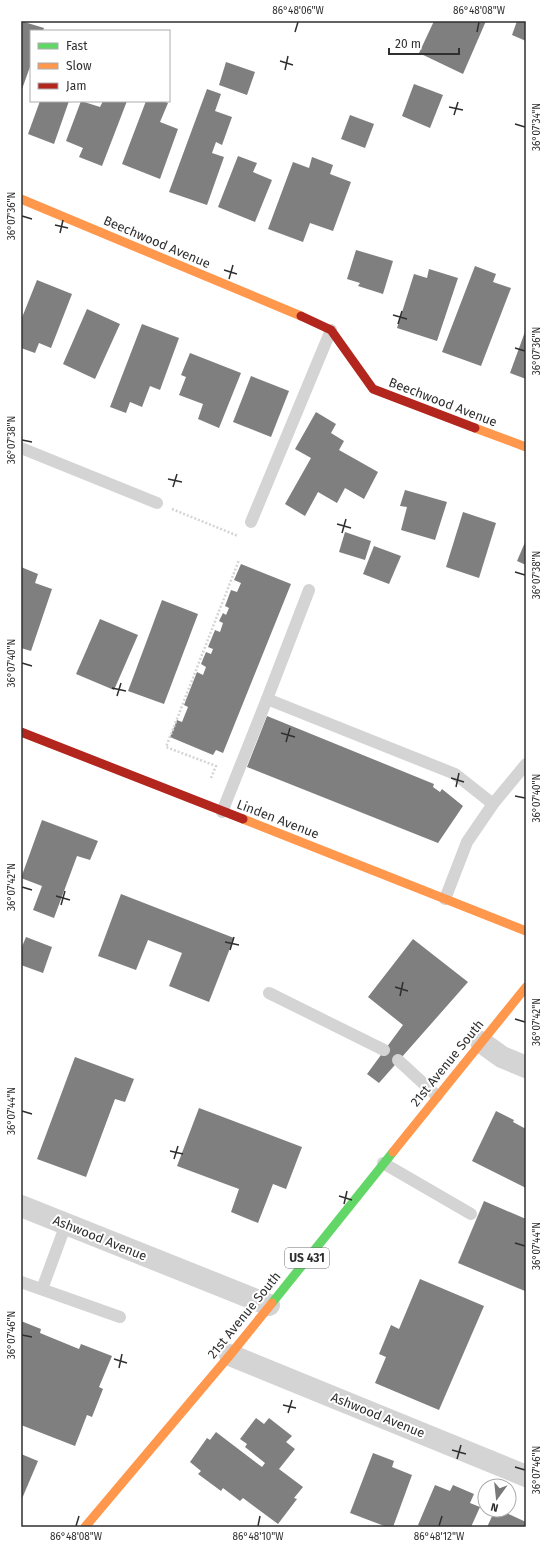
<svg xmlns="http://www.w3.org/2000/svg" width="547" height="1548" viewBox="0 0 547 1548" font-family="'Fira Sans',sans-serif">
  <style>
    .building { fill: #7f7f7f }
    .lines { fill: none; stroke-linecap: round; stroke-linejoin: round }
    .path { stroke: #d4d4d4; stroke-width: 2.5; stroke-dasharray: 2 2; stroke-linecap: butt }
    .lane { stroke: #d4d4d4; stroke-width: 12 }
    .street { stroke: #d4d4d4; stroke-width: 22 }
    .fast { stroke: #63d668; stroke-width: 9 }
    .slow { stroke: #ff974d; stroke-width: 9 }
    .jam { stroke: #b3261e; stroke-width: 9 }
    .ticks { fill: none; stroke: #2f2f2f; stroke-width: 1.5 }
    .labels { text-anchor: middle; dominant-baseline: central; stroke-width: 4; stroke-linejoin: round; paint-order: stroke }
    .shield { fill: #fff; stroke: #6d6d6d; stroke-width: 1 }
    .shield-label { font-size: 12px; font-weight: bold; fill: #2f2f2f }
    .street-label { font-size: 13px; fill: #2f2f2f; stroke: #fff }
    .neatline { fill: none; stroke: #2f2f2f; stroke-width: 1.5 }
    .ticks-label { font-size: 10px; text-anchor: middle; fill: #2f2f2f }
  </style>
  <rect width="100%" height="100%" fill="#fff"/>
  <g class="building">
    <polygon points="21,21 44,28 43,31 31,31 31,64 21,92"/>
    <polygon points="434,21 486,21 463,74 419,53"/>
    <polygon points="517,21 526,21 526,41 512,35"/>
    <polygon points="226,62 255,72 247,95 219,85"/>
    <polygon points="414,84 443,95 430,128 402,116"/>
    <polygon points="207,89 221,94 215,111 232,117 222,145 216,142 212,153 224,157 207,205 169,192"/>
    <polygon points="40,101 69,101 54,144 28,134"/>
    <polygon points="81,101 100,107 103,101 127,101 102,166 79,157 83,148 66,141"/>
    <polygon points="146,101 164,101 168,103 160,122 178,129 160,179 122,164"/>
    <polygon points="350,115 374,124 365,148 341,139"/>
    <polygon points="238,156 257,163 253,172 272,180 255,222 218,207"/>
    <polygon points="312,157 333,165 330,174 351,182 333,231 310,223 303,242 268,229 293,162 309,168"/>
    <polygon points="356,250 393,261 383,294 358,286 360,283 347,279"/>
    <polygon points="475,266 496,274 493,282 511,288 481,366 442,352"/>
    <polygon points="429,269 458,278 437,341 397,328 414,274 427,278"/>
    <polygon points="37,280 72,294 51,348 39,343 35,353 21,348 21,320"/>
    <polygon points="87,309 120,324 95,379 63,364"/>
    <polygon points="142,324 179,338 160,390 150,386 142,407 130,402 126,413 110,407"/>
    <polygon points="526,329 526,379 510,373"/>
    <polygon points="190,353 241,373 219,428 198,419 203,404 179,395 186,377 181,375"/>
    <polygon points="251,376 289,391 271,437 233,422"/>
    <polygon points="316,412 336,424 331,433 344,441 339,450 378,472 364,499 345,488 337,503 318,492 305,516 285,504 311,458 295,449"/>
    <polygon points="405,490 447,502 435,540 401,530 407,507 400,506"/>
    <polygon points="463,512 496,523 479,578 446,567"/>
    <polygon points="345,532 371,541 365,560 339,552"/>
    <polygon points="526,540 526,565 517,561"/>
    <polygon points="374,546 401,556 389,584 363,574"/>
    <polygon points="241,564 291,584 223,753 216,750 213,755 170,737 177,720 182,722 188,707 184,705 197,672 203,675 206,667 201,664 206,652 211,654 213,649 208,647 215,630 220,632 223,623 219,621 223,613 226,615 229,608 225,606 231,590 237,592 241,583 234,580"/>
    <polygon points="21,567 38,574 35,583 52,589 31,651 21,648"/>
    <polygon points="162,600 198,614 164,704 128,691"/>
    <polygon points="100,619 138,635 114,690 76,674"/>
    <polygon points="267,716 434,784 433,787 440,792 442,789 463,806 438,843 247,767"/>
    <polygon points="42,820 98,841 90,860 77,856 54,918 33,910 42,886 21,878"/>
    <polygon points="121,894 234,938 209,1002 169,986 182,953 148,940 136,970 98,956"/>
    <polygon points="26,937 52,947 43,973 21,965 21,949"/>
    <polygon points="413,939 468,982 379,1083 367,1074 403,1025 368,997"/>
    <polygon points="75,1057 134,1079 125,1102 115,1099 86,1177 37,1159"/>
    <polygon points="199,1108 302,1147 286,1189 273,1184 258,1223 231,1212 239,1189 177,1166"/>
    <polygon points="496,1111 514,1120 513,1122 526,1129 526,1188 472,1161"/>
    <polygon points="484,1201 526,1219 525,1291 458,1263"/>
    <polygon points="420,1279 484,1306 439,1410 375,1383 386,1357 379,1354 391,1325 399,1329"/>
    <polygon points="21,1321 41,1329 40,1333 79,1349 81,1344 112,1356 99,1387 103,1389 92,1417 87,1415 75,1446 21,1425"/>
    <polygon points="256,1418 264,1424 269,1418 292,1436 286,1442 295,1449 279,1469 303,1487 294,1498 297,1499 278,1524 243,1498 240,1501 223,1488 221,1491 198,1474 201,1471 190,1462 207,1438 210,1440 216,1432 262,1467 265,1463 245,1447 247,1444 240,1439"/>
    <polygon points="373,1453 394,1461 392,1467 412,1475 393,1527 387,1527 350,1513"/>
    <polygon points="21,1454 38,1461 21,1501"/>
    <polygon points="435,1485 450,1491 453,1485 474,1494 470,1503 480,1507 471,1527 422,1527 418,1525"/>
    <polygon points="495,1510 500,1510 526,1522 526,1527 487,1527"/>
  </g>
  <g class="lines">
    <g class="path">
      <polyline points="172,509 238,536"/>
      <polyline points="211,778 216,766 166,747 239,560"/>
    </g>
    <g class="lane">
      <polyline points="21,448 157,503"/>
      <polyline points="251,522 331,330"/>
      <polyline points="267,699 309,590"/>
      <polyline points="222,812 267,699 455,774 493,804 526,764"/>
      <polyline points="445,899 467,842 493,804"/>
      <polyline points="269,993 384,1050"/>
      <polyline points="398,1060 437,1096"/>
      <polyline points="383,1163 471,1214"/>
      <polyline points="21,1282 120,1317"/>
      <polyline points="42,1289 66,1224"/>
    </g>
    <g class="street">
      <polyline points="481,1042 502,1057 526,1067"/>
      <polyline points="21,1206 269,1305"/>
      <polyline points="230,1355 526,1476"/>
    </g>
    <polyline class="fast" points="272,1303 393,1152"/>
    <g class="slow">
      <polyline points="21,199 301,316"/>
      <polyline points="475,428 526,447"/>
      <polyline points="243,819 526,931"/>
      <polyline points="393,1152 526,987"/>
      <polyline points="85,1527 230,1355 272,1303"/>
    </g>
    <g class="jam">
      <polyline points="301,316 331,330 373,389 475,428"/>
      <polyline points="21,732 243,819"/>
    </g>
  </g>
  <path class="ticks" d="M295 32 298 22M477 32 479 22M280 61 293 65M285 70 288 56M449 107 463 110M454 115 458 102M515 124 525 127M22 216 32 219M55 225 68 228M60 233 63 220M224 270 237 274M229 279 233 265M393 315 407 319M398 324 402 311M515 348 525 351M22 440 32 442M168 479 182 482M173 487 177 474M337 524 351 528M342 533 346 519M515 572 525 575M22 663 32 666M112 688 126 691M117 696 121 683M281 733 295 737M286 742 290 728M451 778 464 782M456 787 459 773M515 796 525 798M22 887 32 890M56 896 70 900M61 905 65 891M225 942 239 945M230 950 234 937M395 987 408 991M400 996 403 982M515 1019 525 1022M22 1111 32 1114M170 1151 183 1154M174 1159 178 1146M339 1196 352 1200M344 1204 347 1191M515 1243 525 1246M22 1335 32 1337M114 1359 127 1363M119 1368 122 1354M283 1405 296 1408M288 1413 292 1400M452 1450 466 1454M457 1459 461 1445M515 1467 525 1470M76 1526 79 1516M258 1526 260 1516M439 1526 442 1516"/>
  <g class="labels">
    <rect class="shield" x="285" y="1248" width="44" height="20" rx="3"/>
    <g class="shield-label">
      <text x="307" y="1258">US 431</text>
    </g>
    <g class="street-label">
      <text transform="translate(157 242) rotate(23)">Beechwood Avenue</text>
      <text transform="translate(443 402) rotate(21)">Beechwood Avenue</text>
      <text transform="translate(278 819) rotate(21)">Linden Avenue</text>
      <text transform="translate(447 1063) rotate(-51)">21st Avenue South</text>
      <text transform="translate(100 1238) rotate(22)">Ashwood Avenue</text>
      <text transform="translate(244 1315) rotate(-51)">21st Avenue South</text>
      <text transform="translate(378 1415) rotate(22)">Ashwood Avenue</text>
    </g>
  </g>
  <rect width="547" height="1548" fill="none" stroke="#ffffff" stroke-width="44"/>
  <rect x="30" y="30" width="140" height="72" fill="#ffffff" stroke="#acacac"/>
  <rect x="38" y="43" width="20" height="6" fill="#63d668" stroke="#acacac"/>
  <text x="66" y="50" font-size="12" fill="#2f2f2f">Fast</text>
  <rect x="38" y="63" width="20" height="6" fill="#ff974d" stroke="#acacac"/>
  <text x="66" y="70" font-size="12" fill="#2f2f2f">Slow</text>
  <rect x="38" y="83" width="20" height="6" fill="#b3261e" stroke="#acacac"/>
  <text x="66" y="90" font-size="12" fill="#2f2f2f">Jam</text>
  <g transform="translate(497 1498) rotate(195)"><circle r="19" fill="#ffffff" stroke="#acacac"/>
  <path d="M0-3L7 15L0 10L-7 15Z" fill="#787878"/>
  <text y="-6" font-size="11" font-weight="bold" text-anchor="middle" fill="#2f2f2f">N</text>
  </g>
  <path d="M389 48v6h70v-6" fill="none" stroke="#2f2f2f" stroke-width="2"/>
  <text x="395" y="48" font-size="12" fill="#2f2f2f" stroke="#ffffff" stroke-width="3" paint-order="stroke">20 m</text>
  <rect x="22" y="22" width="503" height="1504" class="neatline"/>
  <g class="ticks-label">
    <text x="298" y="14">86°48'06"W</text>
    <text x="479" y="14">86°48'08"W</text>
    <text transform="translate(536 127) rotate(-90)" y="4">36°07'34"N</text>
    <text transform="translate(11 216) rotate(-90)" y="4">36°07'36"N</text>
    <text transform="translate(536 351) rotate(-90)" y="4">36°07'36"N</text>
    <text transform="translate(11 440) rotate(-90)" y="4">36°07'38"N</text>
    <text transform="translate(536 575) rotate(-90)" y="4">36°07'38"N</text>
    <text transform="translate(11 663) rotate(-90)" y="4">36°07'40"N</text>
    <text transform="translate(536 798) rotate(-90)" y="4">36°07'40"N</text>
    <text transform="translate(11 887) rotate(-90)" y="4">36°07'42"N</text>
    <text transform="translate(536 1022) rotate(-90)" y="4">36°07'42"N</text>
    <text transform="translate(11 1111) rotate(-90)" y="4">36°07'44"N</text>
    <text transform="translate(536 1246) rotate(-90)" y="4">36°07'44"N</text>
    <text transform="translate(11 1335) rotate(-90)" y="4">36°07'46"N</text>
    <text transform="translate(536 1470) rotate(-90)" y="4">36°07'46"N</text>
    <text x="76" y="1540">86°48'08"W</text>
    <text x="258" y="1540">86°48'10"W</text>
    <text x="439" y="1540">86°48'12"W</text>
  </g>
</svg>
